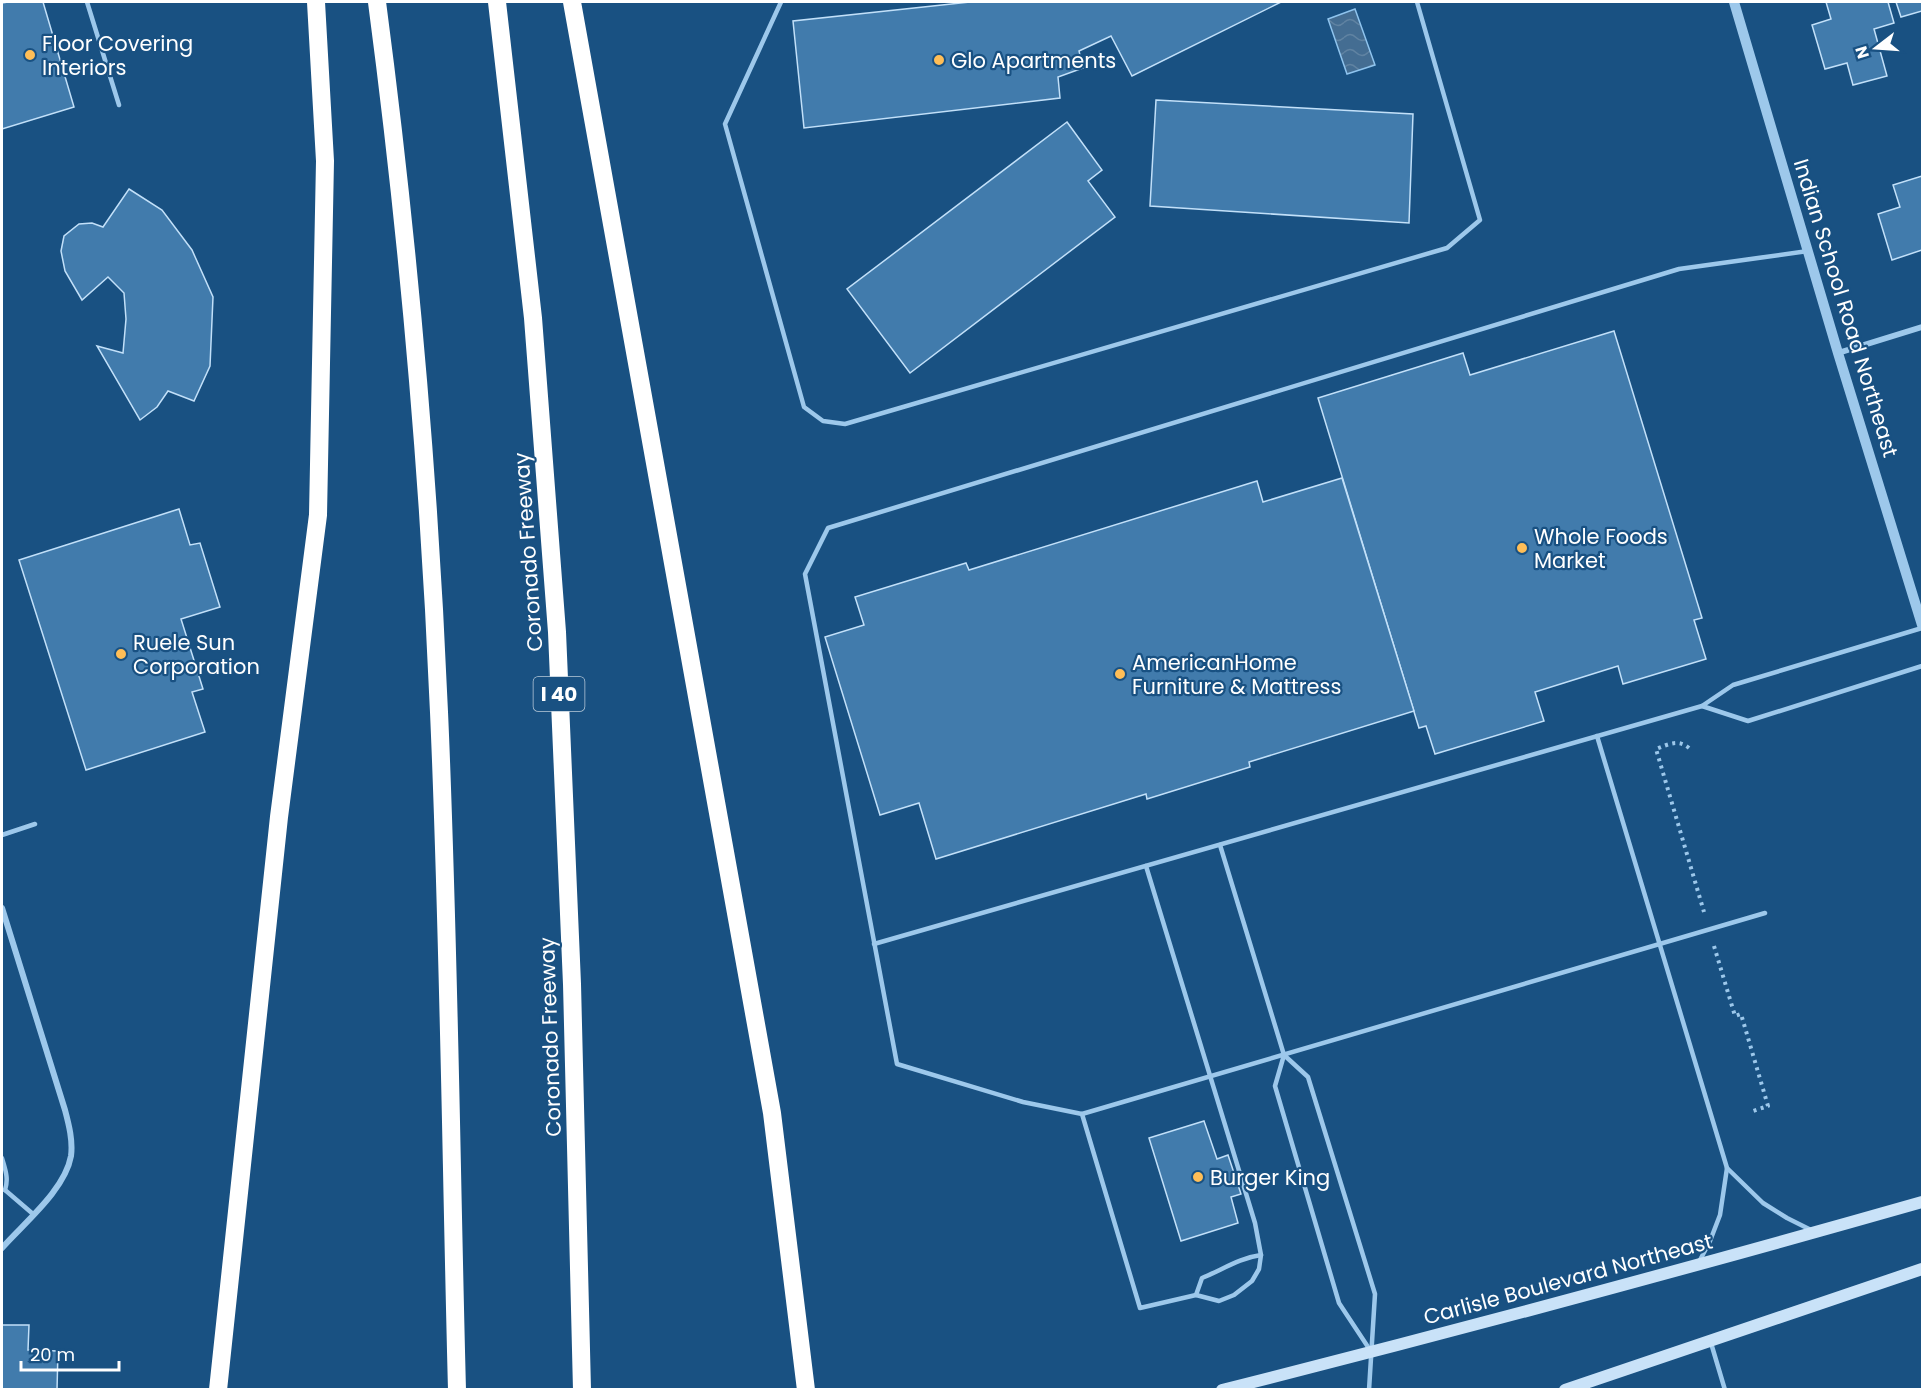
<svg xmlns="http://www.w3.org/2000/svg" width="1924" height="1391" viewBox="0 0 1924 1391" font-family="Poppins,sans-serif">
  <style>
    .water { fill: url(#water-waves); stroke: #8fc4ee; stroke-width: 1.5 }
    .building { fill: #417bac; stroke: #c2e0f9; stroke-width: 1.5 }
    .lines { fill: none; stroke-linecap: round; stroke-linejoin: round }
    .path { stroke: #9dc8eb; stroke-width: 4; stroke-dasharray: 3 4.5; stroke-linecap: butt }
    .service { stroke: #9dc8eb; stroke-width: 4.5 }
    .minor { stroke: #9dc8eb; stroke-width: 6 }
    .tertiary { stroke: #9dc8eb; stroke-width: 10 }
    .secondary { stroke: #c9e2f8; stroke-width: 12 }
    .motorway { stroke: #fff; stroke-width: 18 }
    .poi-dot { fill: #ffbe57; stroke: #195182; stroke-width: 2 }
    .labels { text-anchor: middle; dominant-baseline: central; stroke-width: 4.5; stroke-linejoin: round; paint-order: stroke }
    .shield { fill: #195182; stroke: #bacbda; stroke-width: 1.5 }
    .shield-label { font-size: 20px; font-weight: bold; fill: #fff }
    .poi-label { font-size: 21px; fill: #fff; stroke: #195182; text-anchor: start }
    .street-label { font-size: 21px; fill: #fff; stroke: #195182 }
  </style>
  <defs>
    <pattern id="water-waves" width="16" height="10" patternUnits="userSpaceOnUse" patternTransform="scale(1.5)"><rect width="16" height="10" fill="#446d92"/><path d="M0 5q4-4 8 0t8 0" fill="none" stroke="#6083a2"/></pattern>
  </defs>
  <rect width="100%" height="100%" fill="#195182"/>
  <polygon class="water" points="1355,9 1375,65 1347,74 1328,19"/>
  <g class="building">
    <polygon points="8,2 43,2 74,107 2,129 2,3"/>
    <polygon points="970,2 1281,2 1132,76 1111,36 1079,51 1083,68 1058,77 1060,98 804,128 793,21"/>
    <polygon points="1826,2 1888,2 1894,23 1874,29 1887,76 1853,85 1847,63 1825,69 1812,25 1831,19"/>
    <polygon points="1896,2 1922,2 1922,11 1901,17"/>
    <polygon points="1156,100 1413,114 1409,223 1150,206"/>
    <polygon points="1067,122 1102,170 1088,181 1115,217 910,373 847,289"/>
    <polygon points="1922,176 1922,250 1892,260 1878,214 1900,207 1893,185"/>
    <polygon points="129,189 162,210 192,250 213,297 210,366 194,401 168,391 157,407 140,420 97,346 123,353 126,319 124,293 108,277 82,300 65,271 61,251 64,236 79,224 92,223 103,227"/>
    <polygon points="1614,331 1702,618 1694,620 1706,659 1623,684 1618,666 1535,692 1544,721 1435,754 1426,726 1419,728 1318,398 1463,353 1470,375"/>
    <polygon points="1342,478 1414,711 1249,762 1250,767 1147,799 1146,794 936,859 919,803 880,815 825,637 864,625 855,597 966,563 969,570 1257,481 1263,502"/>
    <polygon points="179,509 190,545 200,543 220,607 181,619 203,689 192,692 205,732 86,770 19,560"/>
    <polygon points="1204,1121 1217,1159 1228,1155 1241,1194 1231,1197 1238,1223 1181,1241 1149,1138"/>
    <polygon points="2,1325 29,1325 28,1350 58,1351 57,1390 2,1390"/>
  </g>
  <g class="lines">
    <g class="path">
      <path d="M1689 748C1678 739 1669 744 1656 749L1704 912"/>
      <polyline points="1714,946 1735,1016 1741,1014 1768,1106 1753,1111"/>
    </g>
    <g class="service">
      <polyline points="87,2 119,105"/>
      <polyline points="781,2 725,124 804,407 823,421 845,424 1447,248 1480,220 1417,2"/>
      <polyline points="1702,706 1748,721 1922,666"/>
      <polyline points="1597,736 1727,1168 1720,1215 1710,1241 1699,1262"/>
      <polyline points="2,835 35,824"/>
      <polyline points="1220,845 1284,1055 1308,1077 1375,1294 1369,1390"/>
      <polyline points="1765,913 1082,1114 1023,1102 897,1064 805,574 828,528 1679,269 1808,251"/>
      <polyline points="874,944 1702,706 1733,685 1922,628"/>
      <polyline points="1284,1055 1275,1086 1339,1303 1370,1350"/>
      <polyline points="1082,1114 1140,1308 1196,1295 1219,1301 1234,1295 1252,1281 1259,1269 1261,1255 1255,1223 1146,866"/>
      <path d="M2 1158C5 1169 9 1178 5 1190"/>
      <polyline points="1727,1168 1763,1203 1787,1218 1811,1230"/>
      <polyline points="5,1190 33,1214"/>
      <path d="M1196 1295 1202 1278C1222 1270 1239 1258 1261 1255"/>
      <polyline points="1711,1343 1725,1390"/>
    </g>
    <g class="minor">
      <polyline points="1838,353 1922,327"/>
      <path d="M2 908 65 1110C69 1125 73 1141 71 1156 65 1190 24 1223 2 1248"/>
    </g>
    <polyline class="tertiary" points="1734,2 1838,353 1922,625"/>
    <g class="secondary">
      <path d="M1222 1390C1456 1331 1690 1268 1922 1202"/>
      <polyline points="1565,1390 1922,1269"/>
    </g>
    <g class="motorway">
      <path d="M377 2C408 237 429 474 439 712 449 937 451 1164 457 1390"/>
      <polyline points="497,2 533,318 557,632 572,984 582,1390"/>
      <polyline points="572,2 772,1113 806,1390"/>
      <polyline points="218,1390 279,817 318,515 325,161 316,2"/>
    </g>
  </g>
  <g class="poi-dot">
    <circle cx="30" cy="55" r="6"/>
    <circle cx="939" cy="60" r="6"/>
    <circle cx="1522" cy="548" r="6"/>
    <circle cx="121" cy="654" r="6"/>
    <circle cx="1120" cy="674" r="6"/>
    <circle cx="1198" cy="1177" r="6"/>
  </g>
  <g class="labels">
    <rect class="shield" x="533.5" y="677" width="51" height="34" rx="4.5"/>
    <g class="shield-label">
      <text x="559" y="694">I 40</text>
    </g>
    <g class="poi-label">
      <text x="42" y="43">Floor Covering<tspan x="42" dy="24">Interiors</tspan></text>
      <text x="951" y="60">Glo Apartments</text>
      <text x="1534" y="536">Whole Foods<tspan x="1534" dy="24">Market</tspan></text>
      <text x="133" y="642">Ruele Sun<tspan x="133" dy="24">Corporation</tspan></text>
      <text x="1132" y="662">AmericanHome<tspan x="1132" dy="24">Furniture &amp; Mattress</tspan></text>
      <text x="1210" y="1177">Burger King</text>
    </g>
    <g class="street-label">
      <text transform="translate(1846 308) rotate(73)">Indian School Road Northeast</text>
      <text transform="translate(528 552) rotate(-94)">Coronado Freeway</text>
      <text transform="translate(550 1037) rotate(-92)">Coronado Freeway</text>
      <text transform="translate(1568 1279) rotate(-15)">Carlisle Boulevard Northeast</text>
    </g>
  </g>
  <rect width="1924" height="1391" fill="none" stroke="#ffffff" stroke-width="6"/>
  <g transform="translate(1876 48) rotate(253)" stroke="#195182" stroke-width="4.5" paint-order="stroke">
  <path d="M0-4.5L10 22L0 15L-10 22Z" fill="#ffffff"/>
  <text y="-9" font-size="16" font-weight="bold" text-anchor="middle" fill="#ffffff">N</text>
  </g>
  <path d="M21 1361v9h98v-9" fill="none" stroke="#ffffff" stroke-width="3"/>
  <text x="30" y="1361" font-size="18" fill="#ffffff" stroke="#195182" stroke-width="4.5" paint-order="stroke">20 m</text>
</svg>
